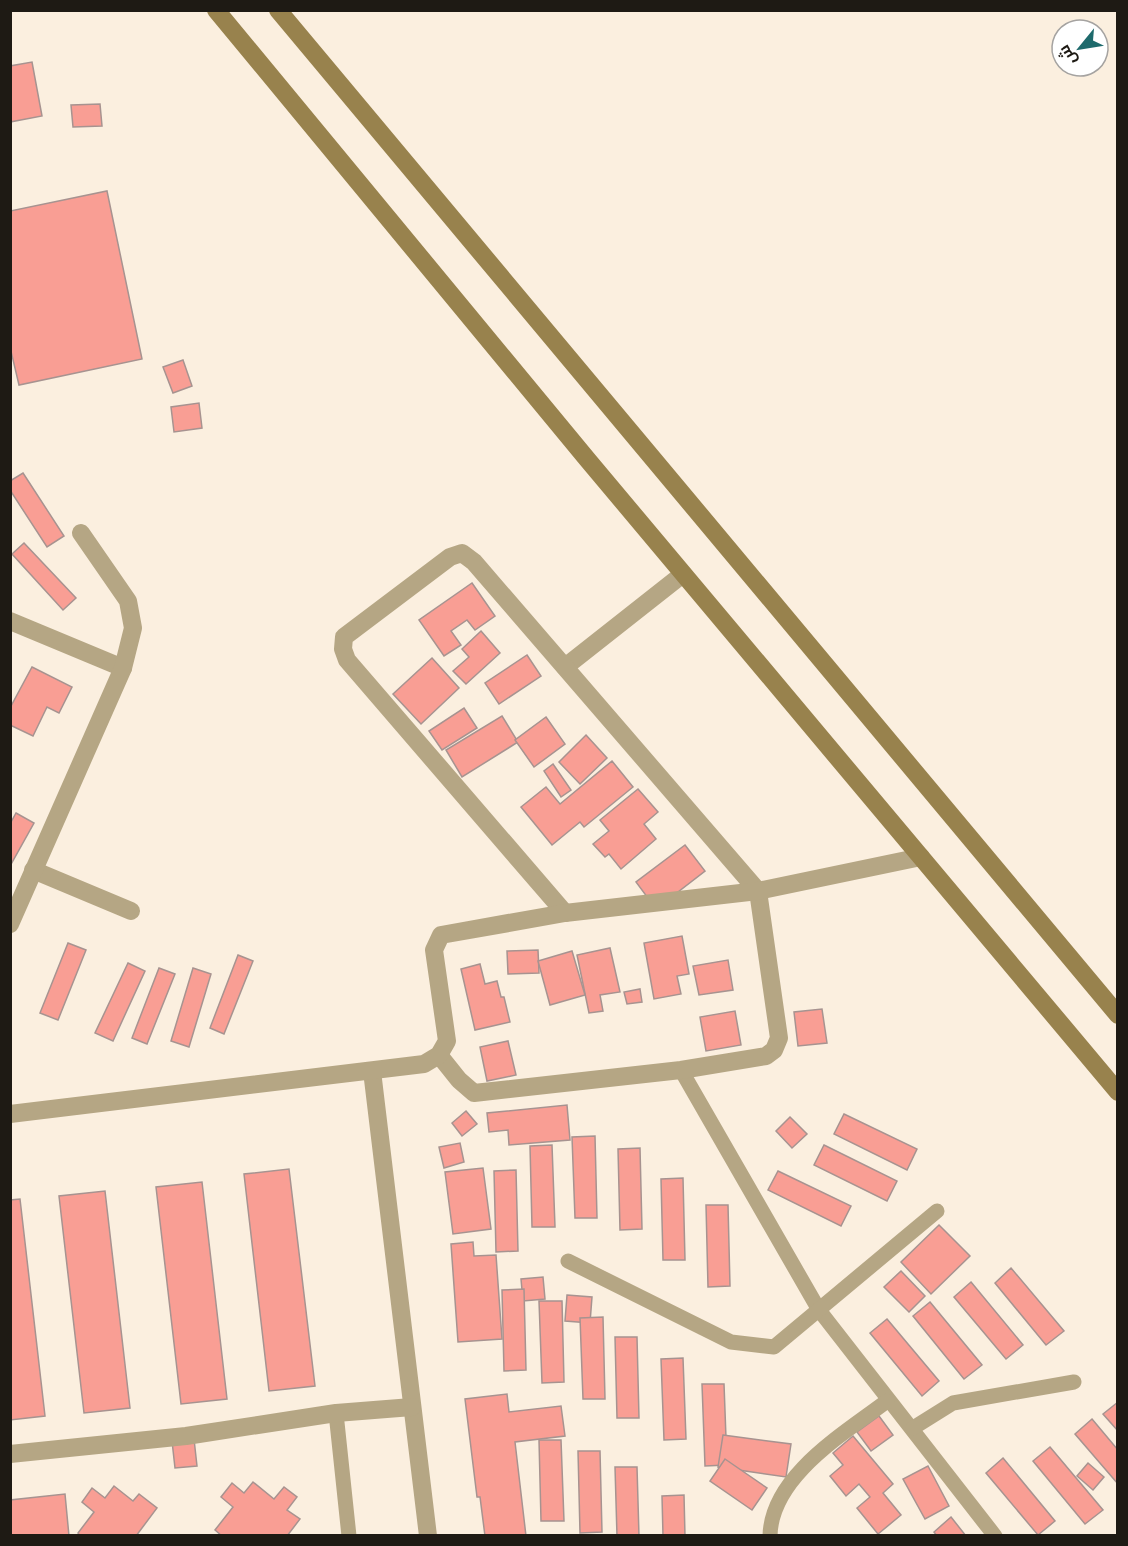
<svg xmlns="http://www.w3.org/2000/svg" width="1128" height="1546" viewBox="0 0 1128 1546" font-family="'Varela Round',Cairo,sans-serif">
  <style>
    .building { fill: #f99e94; stroke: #a79390; stroke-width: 1.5 }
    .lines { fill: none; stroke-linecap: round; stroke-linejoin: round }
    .service { stroke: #b5a684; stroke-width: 15 }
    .minor { stroke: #b5a684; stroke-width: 18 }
    .secondary { stroke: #98824d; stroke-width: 18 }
  </style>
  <rect width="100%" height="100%" fill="#fbefdf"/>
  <g class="building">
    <polygon points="32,62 42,116 10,122 10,66"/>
    <polygon points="100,104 102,126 73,127 71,105"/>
    <polygon points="107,191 142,359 19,385 10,347 10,211"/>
    <polygon points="183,360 192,386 173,393 163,367"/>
    <polygon points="199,403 202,428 174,432 171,407"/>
    <polygon points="23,473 64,536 47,547 10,490 10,481"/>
    <polygon points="24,543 76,598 63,610 12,554"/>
    <polygon points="472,583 495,616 475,630 467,620 451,631 461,645 444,656 419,620"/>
    <polygon points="481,631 500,653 466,684 453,671 469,657 462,649"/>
    <polygon points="527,655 541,676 499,704 485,683"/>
    <polygon points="432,658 459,688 421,724 393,694"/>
    <polygon points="32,667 72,687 59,713 47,707 33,736 10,725 10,708"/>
    <polygon points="464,708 477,728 442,750 429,731"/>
    <polygon points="502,716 518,742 462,777 446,750"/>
    <polygon points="546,717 565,744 534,767 515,740"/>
    <polygon points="586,735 607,758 580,784 559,762"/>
    <polygon points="612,761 633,787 584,827 580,822 552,845 521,807 546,787 560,804"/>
    <polygon points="553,764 571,790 561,797 544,771"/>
    <polygon points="638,789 658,812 644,824 656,839 621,869 609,854 605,857 593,844 609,831 600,820"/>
    <polygon points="16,813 34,823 10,866 10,824"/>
    <polygon points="685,845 705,871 656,909 636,882"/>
    <polygon points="682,936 689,974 677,976 681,994 654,999 644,943"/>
    <polygon points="68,943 86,950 58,1020 40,1013"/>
    <polygon points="610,948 620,992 600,995 603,1011 589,1013 577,955"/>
    <polygon points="538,950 539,973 508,974 507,951"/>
    <polygon points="572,951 585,995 550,1005 538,961"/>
    <polygon points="238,955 253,961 224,1034 210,1028"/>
    <polygon points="728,960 733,990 699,995 693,966"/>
    <polygon points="128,963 145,971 113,1041 95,1033"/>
    <polygon points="480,964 485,984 497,981 501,997 504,997 510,1022 475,1030 461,969"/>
    <polygon points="159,968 175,974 147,1044 132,1038"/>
    <polygon points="193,968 211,974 189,1047 171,1041"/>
    <polygon points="640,989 642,1002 627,1004 624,992"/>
    <polygon points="822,1009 827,1043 798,1046 794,1012"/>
    <polygon points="735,1011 741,1045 706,1051 700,1017"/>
    <polygon points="508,1041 516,1075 487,1081 480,1047"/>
    <polygon points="567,1105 570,1140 509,1145 508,1130 489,1132 487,1113"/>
    <polygon points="466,1111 477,1124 462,1136 452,1123"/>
    <polygon points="844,1114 917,1149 907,1170 834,1134"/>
    <polygon points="790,1117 807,1134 792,1148 776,1131"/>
    <polygon points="595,1136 597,1218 575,1218 572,1137"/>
    <polygon points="460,1143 464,1162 444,1168 439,1147"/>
    <polygon points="552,1145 555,1227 532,1227 530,1146"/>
    <polygon points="824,1145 897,1181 887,1201 814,1165"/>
    <polygon points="640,1148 642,1229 620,1230 618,1149"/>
    <polygon points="483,1168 491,1229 453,1234 445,1172"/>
    <polygon points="289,1169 315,1386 269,1391 244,1174"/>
    <polygon points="516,1170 518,1251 496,1252 494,1171"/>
    <polygon points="778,1171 851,1206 841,1226 768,1190"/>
    <polygon points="683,1178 685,1260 663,1260 661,1179"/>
    <polygon points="202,1182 227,1399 181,1404 156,1187"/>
    <polygon points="105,1191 130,1408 84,1413 59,1196"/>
    <polygon points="20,1199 45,1416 10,1420 10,1200"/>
    <polygon points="706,1205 728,1205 730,1286 708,1287"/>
    <polygon points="939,1225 970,1256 931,1294 901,1262"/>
    <polygon points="473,1242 474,1256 496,1255 502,1339 458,1342 451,1244"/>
    <polygon points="1011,1268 1064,1331 1046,1345 995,1283"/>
    <polygon points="901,1271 925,1296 909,1312 884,1287"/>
    <polygon points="543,1277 545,1299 523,1301 521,1279"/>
    <polygon points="971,1282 1023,1345 1006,1359 954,1297"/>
    <polygon points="524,1289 526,1370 504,1371 502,1290"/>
    <polygon points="567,1295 592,1297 590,1323 565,1321"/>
    <polygon points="539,1301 562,1301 564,1382 542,1383"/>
    <polygon points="930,1302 982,1365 964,1379 913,1316"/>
    <polygon points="603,1317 605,1399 583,1399 580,1318"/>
    <polygon points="887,1319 939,1381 922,1396 870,1333"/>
    <polygon points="615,1337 637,1337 639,1418 617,1418"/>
    <polygon points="683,1358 686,1439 664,1440 661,1359"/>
    <polygon points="702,1384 724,1384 727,1465 705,1466"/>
    <polygon points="507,1394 509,1412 561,1406 565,1436 515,1442 526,1536 485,1536 480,1497 477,1497 465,1399"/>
    <polygon points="1118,1402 1118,1431 1103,1414"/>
    <polygon points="879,1416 893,1435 871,1451 857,1432"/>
    <polygon points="1092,1419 1118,1450 1118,1484 1075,1434"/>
    <polygon points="723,1435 791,1444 786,1477 718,1467"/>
    <polygon points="853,1436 893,1484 883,1493 901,1515 878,1534 857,1508 870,1497 859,1484 846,1496 830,1476 843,1465 833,1453"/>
    <polygon points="194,1439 197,1466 175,1468 172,1441"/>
    <polygon points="539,1440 561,1440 564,1521 541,1521"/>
    <polygon points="1050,1447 1103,1510 1085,1524 1033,1461"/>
    <polygon points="578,1451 600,1451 602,1532 580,1533"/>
    <polygon points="1003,1458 1055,1521 1038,1535 986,1473"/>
    <polygon points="725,1459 767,1488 752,1510 710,1481"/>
    <polygon points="1088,1463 1104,1477 1093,1490 1077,1476"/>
    <polygon points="928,1466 949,1506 925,1519 903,1479"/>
    <polygon points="615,1467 637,1467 639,1536 617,1536"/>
    <polygon points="253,1482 274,1499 284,1487 297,1497 287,1510 300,1519 287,1536 222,1536 215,1530 233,1507 221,1497 232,1483 244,1493"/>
    <polygon points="114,1486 133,1501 139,1494 157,1508 136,1536 80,1536 78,1533 94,1512 82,1502 92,1488 105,1498"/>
    <polygon points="65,1494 69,1536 10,1536 10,1500"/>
    <polygon points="684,1495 685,1536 663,1536 662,1496"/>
    <polygon points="951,1517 966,1536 937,1536 934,1532"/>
  </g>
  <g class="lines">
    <g class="service">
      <polyline points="681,1070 819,1310 995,1536"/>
      <polyline points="568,1261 731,1342 774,1347 937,1211"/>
      <polyline points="336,1413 349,1536"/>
      <polyline points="913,1428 953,1403 1074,1382"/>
      <path d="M770 1536C771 1476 845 1433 887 1401"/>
    </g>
    <g class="minor">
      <polyline points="10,621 123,668"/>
      <polyline points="565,667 683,574"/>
      <polyline points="33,870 131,911"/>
      <polyline points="10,924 123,668 133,628 128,601 81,533"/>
      <polyline points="439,1055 459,1080 474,1093 681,1070 766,1056 774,1050 779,1038 758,891 474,562 462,553 450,557 344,637 343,649 347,660 565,913"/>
      <polyline points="372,1071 428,1536"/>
      <polyline points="10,1114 424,1064 439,1055 447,1041 434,950 441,935 565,913 758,891 921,857"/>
      <polyline points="10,1454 186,1436 336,1413 412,1407"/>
    </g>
    <g class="secondary">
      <polyline points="216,10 587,459 1118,1092"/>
      <polyline points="278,10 1118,1015"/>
    </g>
  </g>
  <rect width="1128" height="1546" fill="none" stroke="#1e1a14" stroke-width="24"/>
  <g transform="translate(1080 48) rotate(240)"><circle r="28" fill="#ffffff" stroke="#a5a3a1" stroke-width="1.5"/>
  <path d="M0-4.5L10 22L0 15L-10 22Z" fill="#1e6a6c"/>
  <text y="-9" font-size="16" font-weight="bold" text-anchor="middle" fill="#1e1a14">ش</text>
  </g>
</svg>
